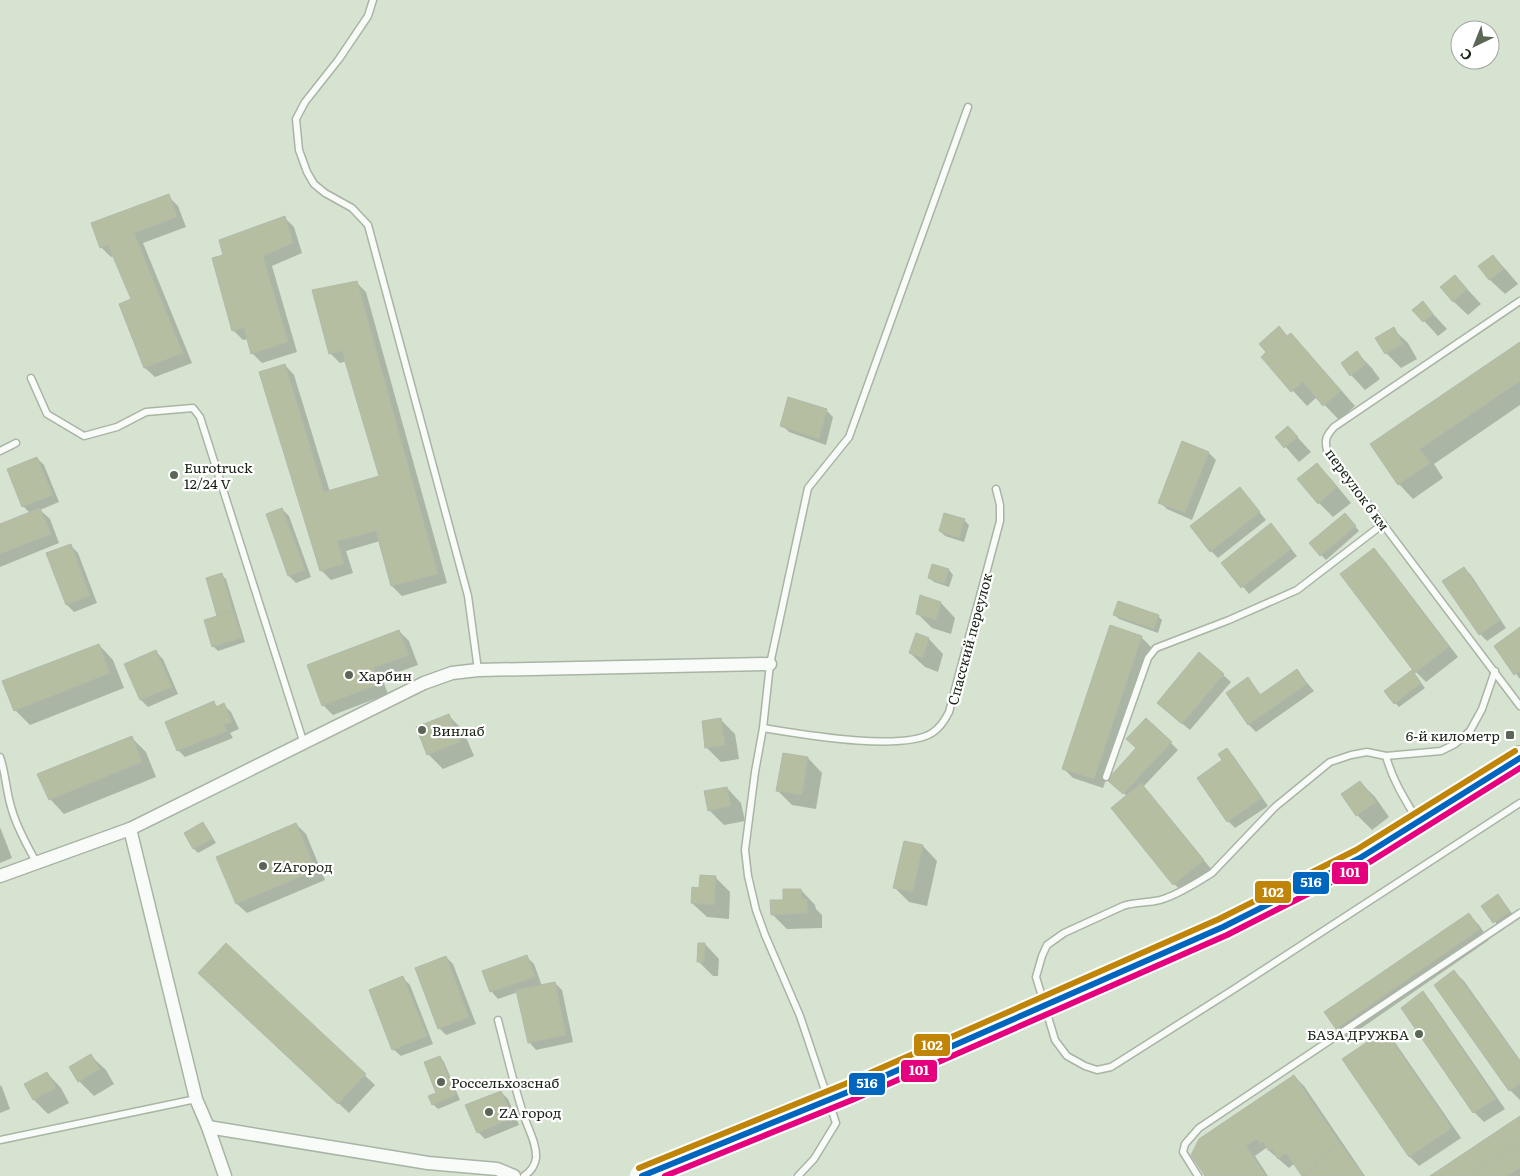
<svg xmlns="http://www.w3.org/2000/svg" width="1520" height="1176" viewBox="0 0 1520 1176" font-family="Literata,serif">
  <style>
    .shadow { fill: #0003 }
    .building { fill: #b6bea2; stroke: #b2b9aa }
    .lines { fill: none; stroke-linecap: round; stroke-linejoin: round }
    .lane-casing { stroke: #a9b4a5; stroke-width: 9 }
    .street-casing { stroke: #a9b4a5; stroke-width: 15 }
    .highway-casing { stroke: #a9b4a5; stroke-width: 26 }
    .lane { stroke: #f9fbf8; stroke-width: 6 }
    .street { stroke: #f9fbf8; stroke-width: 12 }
    .highway { stroke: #f9fbf8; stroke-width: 24 }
    .highway-bridge-casing { stroke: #a9b4a5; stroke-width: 26; stroke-linecap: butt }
    .highway-bridge { stroke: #f9fbf8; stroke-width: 24 }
    .bus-1-casing { stroke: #fff; stroke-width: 10 }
    .bus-2-casing { stroke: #fff; stroke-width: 10 }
    .bus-3-casing { stroke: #fff; stroke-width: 10 }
    .bus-1 { stroke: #0065bd; stroke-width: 6 }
    .bus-2 { stroke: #e5007d; stroke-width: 6 }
    .bus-3 { stroke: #c08506; stroke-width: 6 }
    .poi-dot { fill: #5c6657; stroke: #fff; stroke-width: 2 }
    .labels { text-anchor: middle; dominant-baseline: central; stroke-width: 4.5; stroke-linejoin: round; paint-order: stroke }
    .poi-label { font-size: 14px; fill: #1a2316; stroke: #fff; text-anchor: start }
    .street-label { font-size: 14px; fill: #1a2316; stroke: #fff }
    .line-badge { stroke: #fff; stroke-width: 2 }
    .badge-label { font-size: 14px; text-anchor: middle; font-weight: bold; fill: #fff }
  </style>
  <rect width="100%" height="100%" fill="#d6e3d0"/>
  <g class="shadow">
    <polygon points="168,196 178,206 186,227 143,243 192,363 155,377 145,368 120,304 132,300 114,256 111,257 101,247"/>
    <polygon points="285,218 294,227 302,253 272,266 297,352 262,363 252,353 248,339 243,340 233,330 224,256"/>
    <polygon points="1493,256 1507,271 1518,284 1505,294 1490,280 1480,266"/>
    <polygon points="1455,276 1481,304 1468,315 1453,301"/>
    <polygon points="356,282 366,292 447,583 402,596 392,586 380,541 346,551 353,573 331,580 321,570 285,365 294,375 330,492 380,477 347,361 340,363 330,353"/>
    <polygon points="1423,303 1447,329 1438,336 1414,310"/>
    <polygon points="1393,329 1408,343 1417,359 1401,368 1386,353"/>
    <polygon points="1291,335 1305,349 1355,406 1339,420 1317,397 1307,406 1262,357"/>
    <polygon points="1520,343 1520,405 1434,464 1443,478 1413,499 1399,484 1371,444"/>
    <polygon points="1357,353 1371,367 1380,379 1365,390 1351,375"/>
    <polygon points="826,410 833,417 826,445 789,432 782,425"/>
    <polygon points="1288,427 1311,452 1299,462 1277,437"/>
    <polygon points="1183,443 1209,453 1216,460 1192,520 1167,509 1160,502"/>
    <polygon points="37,458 44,465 59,502 40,510 50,519 59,543 0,567 0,525 30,513 23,506"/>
    <polygon points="1317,465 1331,479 1351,503 1333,517 1319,503"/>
    <polygon points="1246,496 1266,520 1218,558 1211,551"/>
    <polygon points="282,509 289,516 311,577 296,583 289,576"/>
    <polygon points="1349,519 1359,531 1326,560 1311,544"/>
    <polygon points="964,520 969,525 964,542 945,536 940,531"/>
    <polygon points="1271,525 1297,556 1249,594 1223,563"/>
    <polygon points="71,546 78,553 97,603 74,612 67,605 48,554"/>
    <polygon points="1374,550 1384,560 1458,657 1426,682 1416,672"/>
    <polygon points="1464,568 1471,575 1506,628 1487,641 1480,634"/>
    <polygon points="949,570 953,575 949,587 934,582 929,577"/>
    <polygon points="221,575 226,579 245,642 218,651 213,646 219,617"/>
    <polygon points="941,603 955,618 951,634 932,628 917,613"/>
    <polygon points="1115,615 1158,616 1162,620 1158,633 1119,619"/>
    <polygon points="1520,629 1520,679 1495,646"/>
    <polygon points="399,631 409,641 418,665 382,678 388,694 333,715 323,705"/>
    <polygon points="1141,637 1151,647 1103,788 1073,778 1063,768"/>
    <polygon points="929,639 943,654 938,672 925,667 910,653"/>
    <polygon points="99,645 113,660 124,688 30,725 15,710"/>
    <polygon points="156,652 163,659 178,694 148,707 141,700"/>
    <polygon points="1200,654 1231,682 1190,730 1166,710"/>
    <polygon points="1297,671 1314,691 1256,732 1249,725 1227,694 1248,679 1262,696"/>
    <polygon points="1416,676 1425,688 1399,707 1395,703"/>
    <polygon points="214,703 218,707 224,705 231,712 239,729 230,733 233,738 185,757 178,750"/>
    <polygon points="448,715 463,730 474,756 443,769 428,754"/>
    <polygon points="720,719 735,734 739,759 721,762 706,747"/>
    <polygon points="132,738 146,752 156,777 64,814 50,799"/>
    <polygon points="1171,743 1178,750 1143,787 1212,870 1184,893 1174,884 1127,796 1109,780 1138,748"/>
    <polygon points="1227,749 1234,757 1268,806 1235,828 1228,821 1224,761"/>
    <polygon points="808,758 822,773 816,809 792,805 777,790"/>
    <polygon points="1360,782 1375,797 1389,817 1372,830 1357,815 1343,795"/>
    <polygon points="727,788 741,803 745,821 724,825 709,810"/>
    <polygon points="203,824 207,828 216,843 198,853 194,849 185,833"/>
    <polygon points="296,824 306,834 325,880 247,913 237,904 217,858"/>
    <polygon points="0,827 12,858 0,863"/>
    <polygon points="923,846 937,861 927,906 909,902 894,887"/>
    <polygon points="715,877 730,892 729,919 707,917 692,903 700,889"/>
    <polygon points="801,890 815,905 816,909 822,915 822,928 787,929 772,914 785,901"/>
    <polygon points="1498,895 1514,916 1499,927 1483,906"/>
    <polygon points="1469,915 1479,925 1489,940 1347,1038 1337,1028 1326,1012"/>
    <polygon points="705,944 719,959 718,976 713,976 698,961"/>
    <polygon points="226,945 375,1085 349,1113 209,983"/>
    <polygon points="446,957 453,964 476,1024 446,1035 439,1028"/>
    <polygon points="527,957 534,964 542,986 555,983 562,990 573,1042 536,1050 529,1042 518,992 498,999 491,991"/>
    <polygon points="1454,972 1464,981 1520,1060 1520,1100 1510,1090 1436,985"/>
    <polygon points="403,978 410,985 433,1044 401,1056 393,1049"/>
    <polygon points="1423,993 1432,1003 1505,1109 1484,1122 1474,1112 1403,1008"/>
    <polygon points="1385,1031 1394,1041 1461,1138 1419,1166 1410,1157 1344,1059"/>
    <polygon points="91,1056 106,1070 114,1084 94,1096 79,1081 71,1067"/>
    <polygon points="440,1057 444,1062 460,1100 438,1109 433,1104 438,1094"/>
    <polygon points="47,1073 61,1088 69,1103 48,1114 34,1100 26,1085"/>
    <polygon points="1294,1076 1304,1086 1365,1176 1303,1176 1295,1163 1289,1168 1266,1148 1255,1156 1268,1176 1207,1176"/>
    <polygon points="0,1085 2,1087 10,1109 0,1113"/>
    <polygon points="501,1092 508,1099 519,1125 485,1139 478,1132"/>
    <polygon points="1520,1117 1520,1176 1432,1176"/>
  </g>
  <g class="building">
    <polygon points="169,194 177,217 134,233 183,353 144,368 119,304 131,299 108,245 100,248 91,223"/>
    <polygon points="285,216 293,243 263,256 288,342 251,354 244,328 232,331 212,258 223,255 219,240"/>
    <polygon points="1493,255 1504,269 1489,280 1478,266"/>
    <polygon points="1455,275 1467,289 1453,302 1440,287"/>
    <polygon points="357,281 438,574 391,586 376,531 337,541 344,564 320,571 259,372 285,364 324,492 379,476 342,351 329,354 312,290"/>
    <polygon points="1423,301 1433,314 1423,322 1412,310"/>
    <polygon points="1279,326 1287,336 1291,333 1341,391 1323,406 1303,382 1291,392 1261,357 1266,352 1259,344"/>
    <polygon points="1394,327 1403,344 1385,354 1375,338"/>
    <polygon points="1520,342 1520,381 1420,449 1430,463 1398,485 1370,444"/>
    <polygon points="1357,351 1366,364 1350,376 1341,363"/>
    <polygon points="788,397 827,409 819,439 780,426"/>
    <polygon points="1288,426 1298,437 1284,448 1275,437"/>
    <polygon points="1182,441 1209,452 1185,513 1158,503"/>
    <polygon points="37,457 53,495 22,507 7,469"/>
    <polygon points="1317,463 1337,487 1318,504 1297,479"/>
    <polygon points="1240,487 1260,512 1210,552 1190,526"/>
    <polygon points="40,508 51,534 0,554 0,524"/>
    <polygon points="282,508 305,570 288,576 266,514"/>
    <polygon points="944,513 965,519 959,538 939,531"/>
    <polygon points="1345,513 1356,526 1320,556 1309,543"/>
    <polygon points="1271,523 1291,549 1241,588 1221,563"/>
    <polygon points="71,544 90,596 66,605 46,553"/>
    <polygon points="1374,548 1449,647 1415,673 1340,574"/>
    <polygon points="932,564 949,569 944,584 928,578"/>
    <polygon points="1464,567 1500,620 1479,635 1442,581"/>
    <polygon points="222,573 233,611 217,616 206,578"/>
    <polygon points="920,595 941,602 936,620 916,614"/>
    <polygon points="1118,601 1159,615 1154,629 1113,615"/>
    <polygon points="233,611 242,638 212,647 204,620"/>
    <polygon points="1110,625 1142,636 1094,779 1062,769"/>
    <polygon points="1520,627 1520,671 1514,675 1494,646"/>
    <polygon points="399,630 409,655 373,668 379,684 322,706 307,665"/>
    <polygon points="916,633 929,638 923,658 909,653"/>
    <polygon points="99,644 110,673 14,711 2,681"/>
    <polygon points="156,650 172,687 140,700 124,664"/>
    <polygon points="1199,652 1224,674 1182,724 1157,703"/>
    <polygon points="1297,669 1307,684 1248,725 1226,693 1248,677 1260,695"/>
    <polygon points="1412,670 1421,683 1394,704 1384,691"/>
    <polygon points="214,701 216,707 224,703 232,722 224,725 227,731 177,751 165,722"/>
    <polygon points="449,714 460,742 427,755 416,727"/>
    <polygon points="721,718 725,745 705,748 702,721"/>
    <polygon points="1146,718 1172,742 1123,794 1107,780 1136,748 1126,739"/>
    <polygon points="132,736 142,762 49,800 37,774"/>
    <polygon points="1227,748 1262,798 1227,822 1197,778 1222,760 1218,754"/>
    <polygon points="783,753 808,757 802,795 776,791"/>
    <polygon points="1360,781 1376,802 1356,816 1341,794"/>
    <polygon points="1141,783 1204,860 1173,885 1111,808"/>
    <polygon points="727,787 731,806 708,811 704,791"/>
    <polygon points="203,822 212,839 193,849 184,833"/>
    <polygon points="296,823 316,870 236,904 216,857"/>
    <polygon points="904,841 923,845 913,892 893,888"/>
    <polygon points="700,875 716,876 714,905 691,903 692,887 699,888"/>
    <polygon points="783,889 801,889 802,898 807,899 808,913 771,915 770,900 783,900"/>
    <polygon points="1498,894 1510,912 1493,923 1481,906"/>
    <polygon points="1469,913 1480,929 1336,1029 1324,1012"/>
    <polygon points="226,943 366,1074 338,1104 198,973"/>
    <polygon points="698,943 705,943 704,962 697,962"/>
    <polygon points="527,955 535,977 490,992 482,971"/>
    <polygon points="446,956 469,1017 438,1029 415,968"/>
    <polygon points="1454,970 1520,1061 1520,1084 1509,1091 1434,985"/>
    <polygon points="403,976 427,1036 392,1050 369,990"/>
    <polygon points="555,982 566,1035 528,1043 516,990"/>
    <polygon points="1423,991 1496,1099 1473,1113 1401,1008"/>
    <polygon points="1385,1030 1452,1128 1409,1157 1342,1059"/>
    <polygon points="91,1054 100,1069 78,1082 69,1067"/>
    <polygon points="440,1056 456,1095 432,1105 428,1096 436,1093 424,1062"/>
    <polygon points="47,1072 56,1088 33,1100 24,1084"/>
    <polygon points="1294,1075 1340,1143 1315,1160 1319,1165 1302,1176 1286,1153 1278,1159 1272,1149 1269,1151 1263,1142 1260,1144 1257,1139 1246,1146 1266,1176 1205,1176 1191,1155 1199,1139"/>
    <polygon points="501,1091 513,1118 477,1133 465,1105"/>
    <polygon points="1520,1116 1520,1142 1469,1176 1430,1176"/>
    <polygon points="1520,1142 1520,1168 1507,1176 1469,1176"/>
    <polygon points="1340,1143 1364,1176 1302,1176 1319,1165 1315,1160"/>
  </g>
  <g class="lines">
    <defs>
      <g id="lane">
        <polyline points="373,0 368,16 339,59 305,102 296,119 299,150 307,172 314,184 325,193 352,208 368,225 468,596 478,670"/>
        <path d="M1520 301 1334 427C1327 435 1324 439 1327 450L1520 706"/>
        <polyline points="31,378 47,414 84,436 117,427 146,412 193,408 200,417 304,744"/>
        <polyline points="0,451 16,443"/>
        <path d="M763 728C801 734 901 752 932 733 940 728 945 720 949 712L1000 521V505L996 489"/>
        <polyline points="1386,756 1441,751 1455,744 1470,731 1482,709 1495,671"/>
        <path d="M0 757C6 774 6 792 12 810 17 828 27 845 36 862"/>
        <polyline points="1106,777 1148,658 1156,648 1229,620 1297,590 1383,524"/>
        <path d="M1043 1000 1036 977 1042 956 1047 945 1064 933 1123 906C1134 902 1144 903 1155 901 1171 899 1198 882 1212 873L1275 807 1330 762 1351 755 1367 752 1386 756C1392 779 1404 798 1416 818"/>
        <polyline points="1046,1010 1055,1040 1067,1056 1085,1066 1097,1070 1111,1067 1231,991 1520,803"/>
        <path d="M498 1020C506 1051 513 1082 523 1113 527 1127 537 1143 536 1158 535 1166 530 1172 524 1176"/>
        <polyline points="0,1140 196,1099"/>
        <polyline points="798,1176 814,1159 836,1123 800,1016 765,935 756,910 748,876 745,850 755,772 763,728 770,664 808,488 849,437 968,107"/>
        <polyline points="1198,1176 1183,1152 1185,1144 1199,1128 1520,913"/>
      </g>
      <g id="street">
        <polyline points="0,876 130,829"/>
        <polyline points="208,1127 196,1099 130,829 424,683 452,673 478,670 770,664"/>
        <polyline points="225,1176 208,1127 428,1163 497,1169 514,1176"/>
      </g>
      <polyline id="highway" points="1494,775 1520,758"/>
    </defs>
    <use href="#lane" class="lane-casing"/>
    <use href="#street" class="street-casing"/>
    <use href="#highway" class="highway-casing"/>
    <use href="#lane" class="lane"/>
    <use href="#street" class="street"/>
    <use href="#highway" class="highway"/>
    <defs>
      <polyline id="highway-bridge" points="642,1176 848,1092 1223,927 1360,858 1494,775"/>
    </defs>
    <use href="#highway-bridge" class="highway-bridge-casing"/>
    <use href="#highway-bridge" class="highway-bridge"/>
    <defs>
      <polyline id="bus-1" points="642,1176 848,1092 1223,927 1360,858 1520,758"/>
      <polyline id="bus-2" points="665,1176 852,1100 1227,935 1365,865 1520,768"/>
      <polyline id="bus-3" points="639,1168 845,1084 1219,919 1356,850 1515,751"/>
    </defs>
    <use href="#bus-1" class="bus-1-casing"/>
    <use href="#bus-2" class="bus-2-casing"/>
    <use href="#bus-3" class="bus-3-casing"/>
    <use href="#bus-1" class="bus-1"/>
    <use href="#bus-2" class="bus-2"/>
    <use href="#bus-3" class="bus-3"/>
  </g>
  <g class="poi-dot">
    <circle cx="174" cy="475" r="5"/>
    <circle cx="349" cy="675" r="5"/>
    <circle cx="422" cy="730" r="5"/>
    <rect x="1505" y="730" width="10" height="10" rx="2.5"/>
    <circle cx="263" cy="866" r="5"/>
    <circle cx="1419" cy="1034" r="5"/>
    <circle cx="441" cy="1082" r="5"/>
    <circle cx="489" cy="1112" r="5"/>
  </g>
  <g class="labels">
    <g class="poi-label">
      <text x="184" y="467">Eurotruck<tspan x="184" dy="16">12/24 V</tspan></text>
      <text x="359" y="675">Харбин</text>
      <text x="432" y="730">Винлаб</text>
      <text x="1500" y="735" text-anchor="end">6-й километр</text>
      <text x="273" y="866">ZAгород</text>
      <text x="1409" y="1034" text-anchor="end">БАЗА ДРУЖБА</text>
      <text x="451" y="1082">Россельхозснаб</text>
      <text x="499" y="1112">ZA город</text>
    </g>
    <g class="street-label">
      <text transform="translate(1358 489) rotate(54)">переулок 6 км</text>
      <text transform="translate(969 639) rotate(-75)">Спасский переулок</text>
    </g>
  </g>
  <g class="line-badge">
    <rect x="1331" y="861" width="38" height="24" rx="5" fill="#e5007d"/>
    <rect x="1292" y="871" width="38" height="24" rx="5" fill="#0065bd"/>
    <rect x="1254" y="880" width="38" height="24" rx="5" fill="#c08506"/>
    <rect x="913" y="1033" width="38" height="24" rx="5" fill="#c08506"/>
    <rect x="900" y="1059" width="38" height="24" rx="5" fill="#e5007d"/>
    <rect x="848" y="1072" width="38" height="24" rx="5" fill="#0065bd"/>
  </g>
  <g class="badge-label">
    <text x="1350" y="877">101</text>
    <text x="1311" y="887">516</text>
    <text x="1273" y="897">102</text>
    <text x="932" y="1050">102</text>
    <text x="919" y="1075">101</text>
    <text x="867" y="1088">516</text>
  </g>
  <g transform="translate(1475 45) rotate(223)"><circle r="24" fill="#ffffff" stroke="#a3a7a2"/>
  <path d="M0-4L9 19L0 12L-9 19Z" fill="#5c6657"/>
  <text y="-8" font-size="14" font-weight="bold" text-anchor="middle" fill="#1a2316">С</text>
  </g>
</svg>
